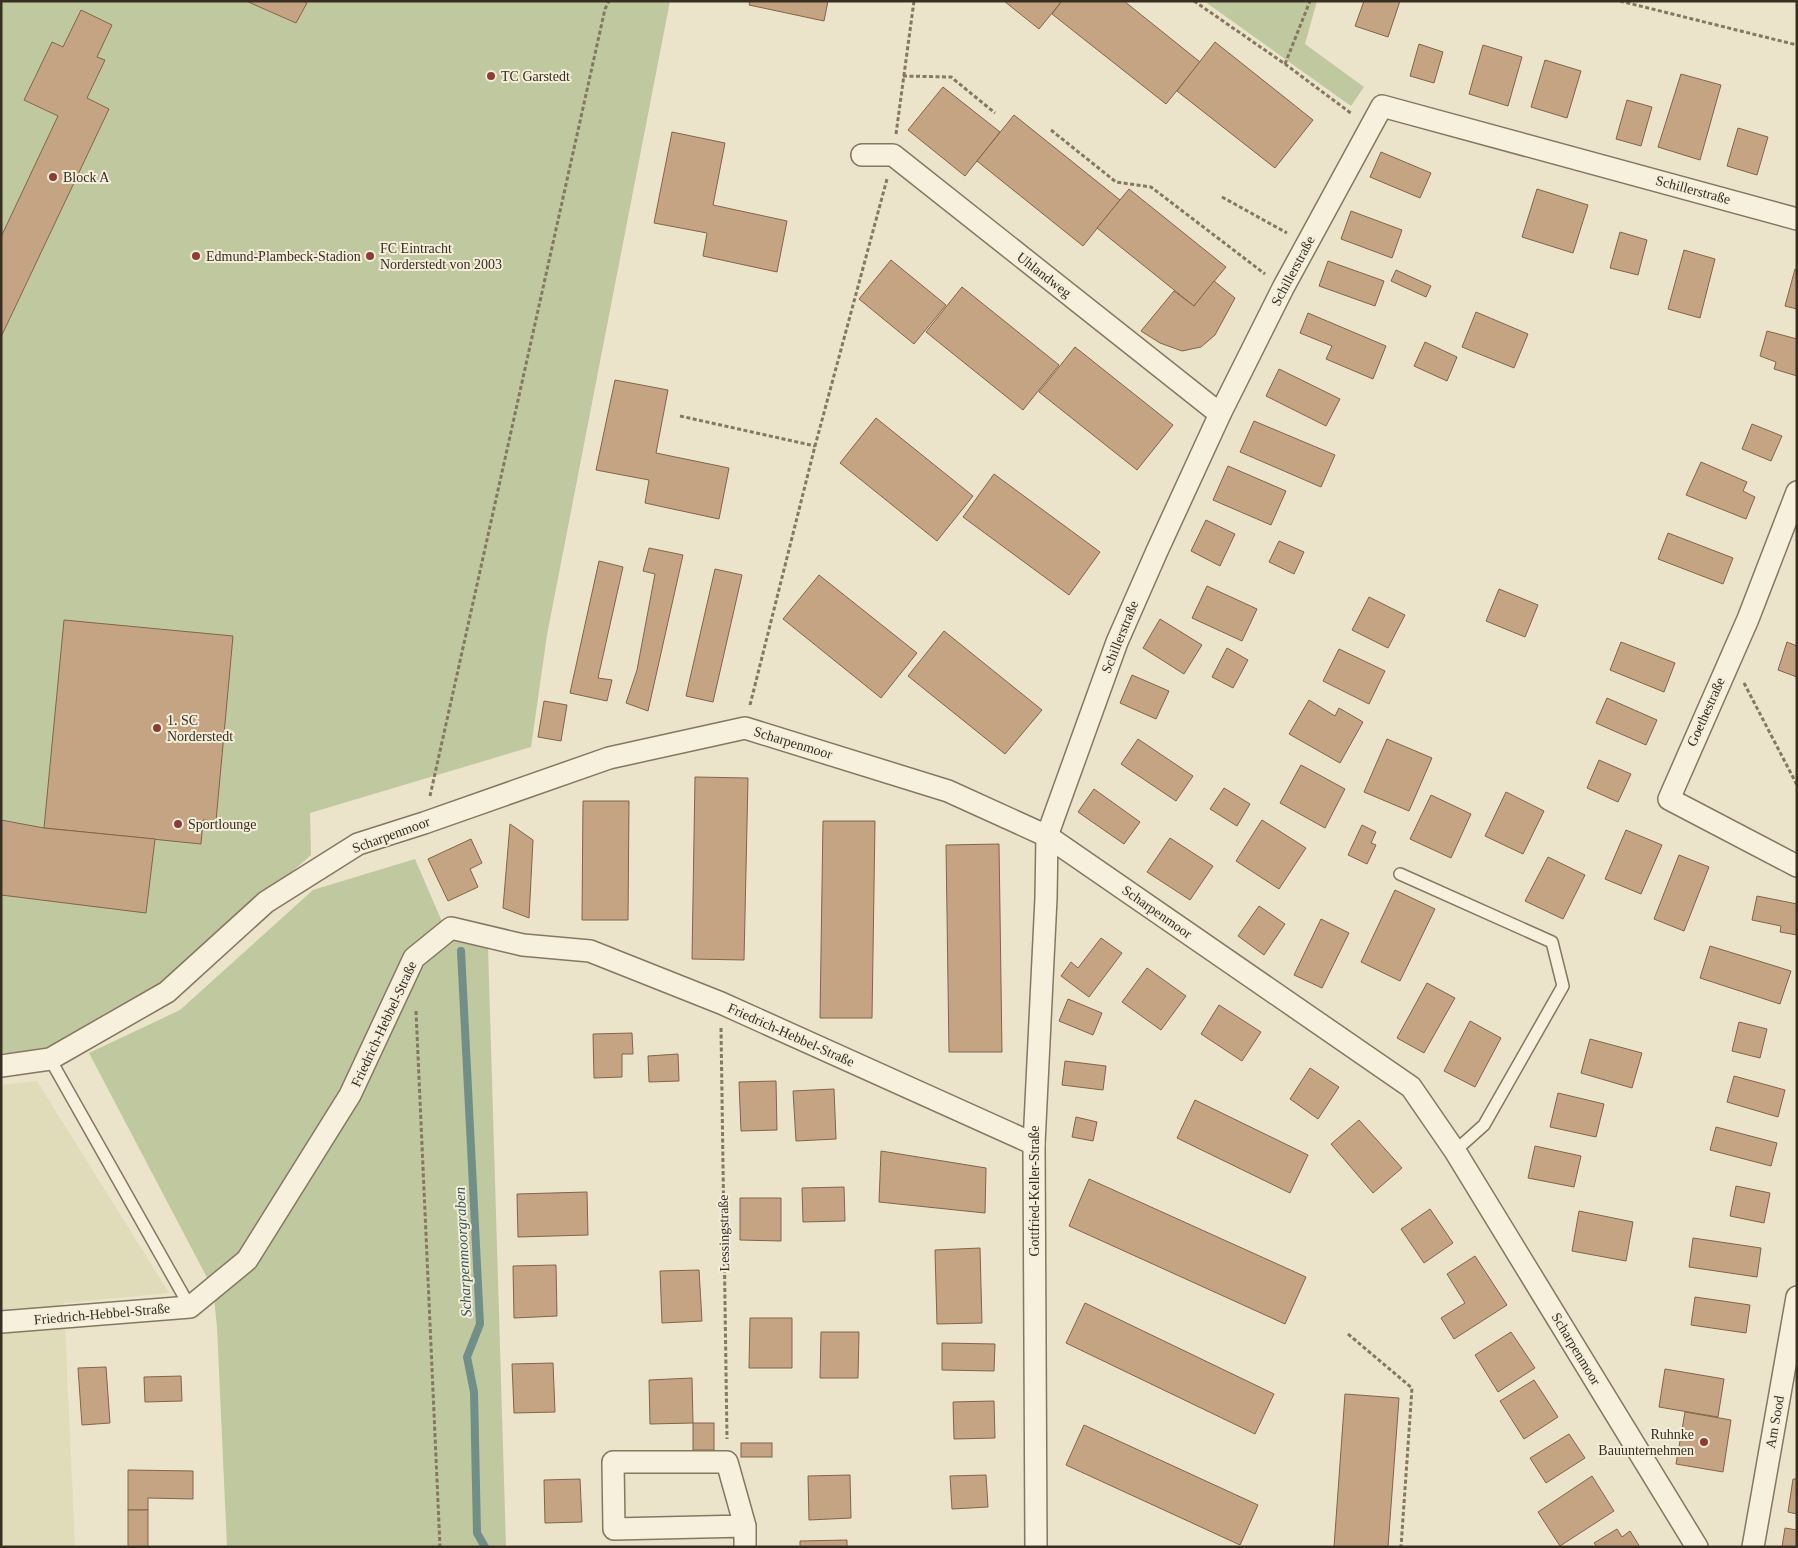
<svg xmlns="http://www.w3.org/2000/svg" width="1798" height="1548" viewBox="0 0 1798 1548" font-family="Georgia,serif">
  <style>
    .farmland { fill: #e0dcb9 }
    .green { fill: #c0c89f }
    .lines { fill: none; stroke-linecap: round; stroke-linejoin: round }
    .stream { stroke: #718e89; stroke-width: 8 }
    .building { fill: #c5a484; stroke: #826449 }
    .lane-casing { stroke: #867760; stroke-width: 14 }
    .street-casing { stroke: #867760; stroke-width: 24 }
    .path { stroke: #867760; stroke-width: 3; stroke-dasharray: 4 2.5; stroke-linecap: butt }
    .lane { stroke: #f6f0dd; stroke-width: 11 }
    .street { stroke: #f6f0dd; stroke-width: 21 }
    .poi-dot { fill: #8f3c36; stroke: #f3edd9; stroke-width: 2 }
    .labels { text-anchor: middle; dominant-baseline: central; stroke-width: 4; stroke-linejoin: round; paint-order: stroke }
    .poi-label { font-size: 14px; fill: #382e22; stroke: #f3edd9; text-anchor: start }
    .street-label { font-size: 14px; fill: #382e22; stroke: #f3edd9 }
    .water-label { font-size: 15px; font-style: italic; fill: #335656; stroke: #f3edd9 }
  </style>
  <rect width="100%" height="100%" fill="#ebe3ca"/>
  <polygon class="farmland" points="37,1081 169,1293 64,1303 75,1547 1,1547 1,1085"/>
  <g class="green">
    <polygon points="1,1 670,1 547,635 531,747 310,813 311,855 162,986 46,1052 1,1053"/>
    <polygon points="1204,1 1317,1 1305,44 1364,87 1351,106"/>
    <polygon points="415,859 449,938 488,947 506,1547 227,1547 217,1327 213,1289 89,1053 180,1010 313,890"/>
  </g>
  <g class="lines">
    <polyline class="stream" points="461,951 480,1324 467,1357 474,1392 477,1533 485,1547"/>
  </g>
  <g class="building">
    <polygon points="246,1 303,1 307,3 296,23"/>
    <polygon points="750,1 828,1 824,21 749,5"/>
    <polygon points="1004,1 1062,1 1039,29"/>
    <polygon points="1062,1 1124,1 1200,62 1166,104 1052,14"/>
    <polygon points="1364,1 1400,1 1388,37 1355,26"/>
    <polygon points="81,10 112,25 97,57 105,60 87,98 109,109 1,337 1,237 58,116 24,100 52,42 63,47"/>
    <polygon points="1215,42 1313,120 1275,168 1177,91"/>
    <polygon points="1419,44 1443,52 1434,83 1410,76"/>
    <polygon points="1483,45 1522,57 1508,106 1469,94"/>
    <polygon points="1545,60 1581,71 1567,118 1531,107"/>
    <polygon points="1681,74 1721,85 1700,160 1658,147"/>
    <polygon points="943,87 1000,132 965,176 908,130"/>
    <polygon points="1627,100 1652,107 1641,146 1616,139"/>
    <polygon points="1014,115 1120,200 1083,246 977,161"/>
    <polygon points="1738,128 1768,137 1757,175 1727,166"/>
    <polygon points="672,132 725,143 713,205 787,221 777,272 703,256 707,233 654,223"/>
    <polygon points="1381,152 1431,173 1420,198 1370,177"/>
    <polygon points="1129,189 1226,267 1194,306 1097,228"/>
    <polygon points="1537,189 1588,205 1573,253 1522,237"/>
    <polygon points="1351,211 1402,230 1392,258 1341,239"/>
    <polygon points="1620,232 1647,240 1638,275 1610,268"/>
    <polygon points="1684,250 1715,259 1700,318 1668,309"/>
    <polygon points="891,260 946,305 914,344 859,299"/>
    <polygon points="1328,261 1384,281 1375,306 1319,286"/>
    <polygon points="1795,269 1797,270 1797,309 1785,306"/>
    <polygon points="1396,270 1431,286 1426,297 1391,281"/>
    <polygon points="1214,281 1235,298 1215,335 1201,347 1182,351 1160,343 1141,331 1174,291 1194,306"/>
    <polygon points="962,287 1059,365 1023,410 926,332"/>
    <polygon points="1476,312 1528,334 1514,368 1462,347"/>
    <polygon points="1308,313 1386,346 1373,379 1326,359 1332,346 1300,333"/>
    <polygon points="1767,331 1797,339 1797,376 1774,369 1776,362 1760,356"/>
    <polygon points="1425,342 1457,357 1447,381 1414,366"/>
    <polygon points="1075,347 1173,425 1137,470 1039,392"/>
    <polygon points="1279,369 1340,399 1326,426 1266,396"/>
    <polygon points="615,380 668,390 656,453 729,468 719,519 645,503 649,480 596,470"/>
    <polygon points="876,418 973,496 937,541 840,463"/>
    <polygon points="1254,421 1335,455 1321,487 1240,452"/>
    <polygon points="1752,424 1782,436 1771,461 1742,449"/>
    <polygon points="1701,462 1747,482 1743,491 1755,497 1746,519 1686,495"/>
    <polygon points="1228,466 1286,491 1271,525 1213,500"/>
    <polygon points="994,474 1100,552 1069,595 963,517"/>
    <polygon points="1206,520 1235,534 1220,566 1191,551"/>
    <polygon points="1668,533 1733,558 1723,584 1658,559"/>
    <polygon points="1279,541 1304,552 1294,574 1269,562"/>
    <polygon points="649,548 683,555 648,711 626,703 637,670 655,574 643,571"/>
    <polygon points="599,561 623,567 598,678 612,680 607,701 570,693"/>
    <polygon points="715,569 742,575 713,702 686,696"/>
    <polygon points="819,575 917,653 881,698 783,619"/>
    <polygon points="1207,586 1257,609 1242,641 1192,618"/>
    <polygon points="1499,589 1538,605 1525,637 1486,621"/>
    <polygon points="1369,597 1405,615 1388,648 1352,630"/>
    <polygon points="1160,619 1202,645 1184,674 1143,648"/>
    <polygon points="64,620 233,636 216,821 203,820 201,844 44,828"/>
    <polygon points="944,631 1042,710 1005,754 908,676"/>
    <polygon points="1621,642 1675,663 1664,692 1610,670"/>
    <polygon points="1787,642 1797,646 1797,677 1778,670"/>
    <polygon points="1227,648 1248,660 1233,688 1212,677"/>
    <polygon points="1339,649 1385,671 1369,704 1323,681"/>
    <polygon points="1132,675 1169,691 1156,719 1120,703"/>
    <polygon points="1607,698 1657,720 1646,745 1596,723"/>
    <polygon points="1309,700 1335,716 1339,708 1363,722 1340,763 1289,734"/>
    <polygon points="544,701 567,705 561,741 538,737"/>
    <polygon points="1138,739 1193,776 1176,801 1121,764"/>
    <polygon points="1387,739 1432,758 1409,811 1364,792"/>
    <polygon points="1599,760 1631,774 1618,802 1587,788"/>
    <polygon points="1301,765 1345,789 1325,828 1280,803"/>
    <polygon points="695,777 748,778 744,960 692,959"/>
    <polygon points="1224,788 1250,804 1237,826 1210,809"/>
    <polygon points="1094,789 1140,822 1124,844 1078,812"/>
    <polygon points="1506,792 1544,811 1523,854 1485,836"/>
    <polygon points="1431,795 1471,814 1451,858 1410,839"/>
    <polygon points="583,801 629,801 628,920 582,920"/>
    <polygon points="1,820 44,828 155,839 146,913 1,895"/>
    <polygon points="1262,820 1306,848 1279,889 1236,861"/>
    <polygon points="823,821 875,821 872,1018 820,1018"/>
    <polygon points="510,824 533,840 529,918 503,908"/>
    <polygon points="1362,825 1376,832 1371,843 1376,845 1367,864 1348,855"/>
    <polygon points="1626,830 1662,845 1641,894 1605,879"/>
    <polygon points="1170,838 1213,866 1190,900 1147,872"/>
    <polygon points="471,839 482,863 470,869 478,887 448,901 428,859"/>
    <polygon points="999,844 1002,1052 949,1052 946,845"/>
    <polygon points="1679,855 1709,867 1684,931 1654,919"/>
    <polygon points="1548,857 1585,875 1563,919 1525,901"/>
    <polygon points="1395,890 1435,909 1400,981 1361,962"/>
    <polygon points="1757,896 1797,904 1797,935 1780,932 1781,926 1752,920"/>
    <polygon points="1259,906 1285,924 1264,955 1238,936"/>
    <polygon points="1321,919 1349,933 1322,988 1294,975"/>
    <polygon points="1101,938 1122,953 1089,997 1061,976 1071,962 1078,968"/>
    <polygon points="1710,946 1791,971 1780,1004 1700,978"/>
    <polygon points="1147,968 1186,996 1161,1030 1122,1002"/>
    <polygon points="1427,983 1455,998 1424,1053 1397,1038"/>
    <polygon points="1068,999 1102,1013 1093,1035 1059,1021"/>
    <polygon points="1219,1005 1261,1032 1242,1061 1201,1034"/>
    <polygon points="1470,1021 1501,1038 1475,1087 1444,1071"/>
    <polygon points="1739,1022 1767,1029 1760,1058 1732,1051"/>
    <polygon points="632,1033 633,1054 622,1054 622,1077 594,1078 593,1034"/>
    <polygon points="1590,1039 1642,1053 1632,1088 1581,1073"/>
    <polygon points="678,1054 679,1081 649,1082 648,1056"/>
    <polygon points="1065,1061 1106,1066 1103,1090 1062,1085"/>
    <polygon points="1310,1068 1339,1087 1318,1119 1290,1099"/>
    <polygon points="1734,1076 1785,1090 1778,1117 1727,1102"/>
    <polygon points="776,1081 777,1130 741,1131 739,1082"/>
    <polygon points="834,1089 836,1139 796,1141 793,1091"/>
    <polygon points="1558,1093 1604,1104 1596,1137 1550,1127"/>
    <polygon points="1195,1100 1308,1155 1290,1193 1177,1138"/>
    <polygon points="1076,1117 1097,1122 1093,1141 1072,1137"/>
    <polygon points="1359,1120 1402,1168 1373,1193 1331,1144"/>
    <polygon points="1716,1127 1777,1143 1771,1166 1710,1150"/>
    <polygon points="1535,1146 1581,1156 1574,1187 1528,1178"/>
    <polygon points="881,1151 986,1168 985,1213 879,1202"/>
    <polygon points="1089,1179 1306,1277 1285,1324 1069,1226"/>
    <polygon points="1736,1186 1770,1193 1764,1223 1730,1216"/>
    <polygon points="844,1187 845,1221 803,1222 802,1188"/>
    <polygon points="587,1192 588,1235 518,1237 517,1194"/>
    <polygon points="740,1198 781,1198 781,1241 740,1240"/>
    <polygon points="1430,1209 1453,1243 1424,1263 1401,1229"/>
    <polygon points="1579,1211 1633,1222 1626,1261 1572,1251"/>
    <polygon points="1693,1238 1761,1248 1757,1277 1689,1267"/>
    <polygon points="980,1248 982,1323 937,1324 935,1250"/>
    <polygon points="1475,1256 1507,1305 1454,1339 1441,1318 1465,1303 1447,1274"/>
    <polygon points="556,1265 557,1316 514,1318 513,1266"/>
    <polygon points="699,1270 702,1321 662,1323 660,1271"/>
    <polygon points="1695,1297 1750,1305 1746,1333 1691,1325"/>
    <polygon points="1085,1303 1274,1394 1255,1434 1066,1343"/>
    <polygon points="750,1318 792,1318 792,1368 749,1368"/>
    <polygon points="821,1332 859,1332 858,1378 820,1378"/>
    <polygon points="1511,1332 1535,1368 1498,1392 1475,1355"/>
    <polygon points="942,1343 995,1344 994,1371 942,1370"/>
    <polygon points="553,1363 555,1412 514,1413 512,1364"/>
    <polygon points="106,1367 110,1423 82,1425 78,1368"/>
    <polygon points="1665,1369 1724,1379 1718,1417 1659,1407"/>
    <polygon points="181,1376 182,1401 145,1402 144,1377"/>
    <polygon points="692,1378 693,1423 650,1424 649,1380"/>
    <polygon points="1534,1380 1558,1417 1524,1439 1500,1401"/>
    <polygon points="1345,1394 1399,1398 1388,1547 1334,1547"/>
    <polygon points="994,1401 995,1438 954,1439 953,1402"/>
    <polygon points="1685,1412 1731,1420 1723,1472 1676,1464"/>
    <rect x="693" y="1423" width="21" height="27"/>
    <polygon points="1084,1425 1258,1505 1240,1545 1066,1465"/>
    <polygon points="1569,1434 1585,1458 1546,1483 1530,1458"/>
    <rect x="741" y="1443" width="31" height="14"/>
    <polygon points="128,1470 193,1471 193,1499 148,1498 148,1510 128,1510"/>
    <polygon points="850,1475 851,1518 809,1520 808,1476"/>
    <polygon points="986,1475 988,1507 952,1509 950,1476"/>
    <polygon points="1592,1476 1614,1511 1560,1546 1538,1512"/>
    <polygon points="580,1479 582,1522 545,1523 544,1480"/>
    <polygon points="1793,1479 1797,1479 1797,1514 1788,1512"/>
    <rect x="128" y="1510" width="20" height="37"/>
    <polygon points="1785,1528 1797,1530 1797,1547 1782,1547"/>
    <polygon points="1617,1529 1622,1537 1630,1531 1640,1547 1597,1547 1594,1543"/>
    <polygon points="847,1540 847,1547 800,1547 800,1541"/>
  </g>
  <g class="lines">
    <defs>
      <g id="lane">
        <polyline points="1400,874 1552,942 1563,986 1484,1125 1455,1151"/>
        <polyline points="50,1059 190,1307"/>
      </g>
      <g id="street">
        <polyline points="862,155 893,155 1220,414"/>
        <polyline points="1797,492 1748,619 1669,799 1797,866"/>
        <polyline points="1,1066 50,1059 167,992 266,902 358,844 424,823 609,758 745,728 948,791 1047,836 1411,1087 1455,1151 1697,1547"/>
        <polyline points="1,1322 190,1307 247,1260 350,1095 414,958 451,928 523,945 590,951 721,1003 1034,1144"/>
        <polyline points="745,1526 614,1529 613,1462 727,1462 745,1526 745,1547"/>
        <polyline points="1036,1547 1034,1144 1046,898 1047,836 1117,642 1157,551 1220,414 1283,288 1382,106 1797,219"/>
        <polyline points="1753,1547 1797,1297"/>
      </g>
    </defs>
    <use href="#lane" class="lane-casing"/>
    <use href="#street" class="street-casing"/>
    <g class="path">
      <polyline points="1194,1 1285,64 1352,114"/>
      <polyline points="1620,1 1797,45"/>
      <polyline points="1285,64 1310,1"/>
      <polyline points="903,76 951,77 995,113"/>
      <polyline points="1051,130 1116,182 1151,187 1265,274"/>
      <polyline points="896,134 914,1"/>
      <polyline points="1222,197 1287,233"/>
      <polyline points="680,416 815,446"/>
      <polyline points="1744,683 1797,785"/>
      <polyline points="750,705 815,446 887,179"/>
      <polyline points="430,796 605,9 609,1"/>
      <polyline points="416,1011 440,1547"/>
      <polyline points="721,1028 727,1439"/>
      <polyline points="1348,1334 1412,1388 1401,1547"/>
    </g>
    <use href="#lane" class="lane"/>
    <use href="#street" class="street"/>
  </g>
  <g class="poi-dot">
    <circle cx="491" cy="76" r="5"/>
    <circle cx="53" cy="177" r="5"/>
    <circle cx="196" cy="256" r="5"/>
    <circle cx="370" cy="256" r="5"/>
    <circle cx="157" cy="728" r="5"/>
    <circle cx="178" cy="824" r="5"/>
    <circle cx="1704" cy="1442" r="5"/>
  </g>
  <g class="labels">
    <g class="poi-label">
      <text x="501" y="76">TC Garstedt</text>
      <text x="63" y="177">Block A</text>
      <text x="380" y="248">FC Eintracht<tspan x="380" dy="16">Norderstedt von 2003</tspan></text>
      <text x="206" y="256">Edmund-Plambeck-Stadion</text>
      <text x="167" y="720">1. SC<tspan x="167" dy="16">Norderstedt</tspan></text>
      <text x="188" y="824">Sportlounge</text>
      <text x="1694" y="1434" text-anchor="end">Ruhnke<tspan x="1694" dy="16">Bauunternehmen</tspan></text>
    </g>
    <g class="street-label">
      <text transform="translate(1693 190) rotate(15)">Schillerstraße</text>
      <text transform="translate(1293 271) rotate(-62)">Schillerstraße</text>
      <text transform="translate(1044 275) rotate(38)">Uhlandweg</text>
      <text transform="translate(1120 637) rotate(-68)">Schillerstraße</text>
      <text transform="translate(1706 712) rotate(-66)">Goethestraße</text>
      <text transform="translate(793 743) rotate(17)">Scharpenmoor</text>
      <text transform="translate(391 835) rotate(-20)">Scharpenmoor</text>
      <text transform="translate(1157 912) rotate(35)">Scharpenmoor</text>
      <text transform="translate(384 1024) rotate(-65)">Friedrich-Hebbel-Straße</text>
      <text transform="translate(791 1035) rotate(24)">Friedrich-Hebbel-Straße</text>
      <text transform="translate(1034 1191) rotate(-90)">Gottfried-Keller-Straße</text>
      <text transform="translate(724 1233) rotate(-91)">Lessingstraße</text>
      <text transform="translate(102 1314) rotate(-5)">Friedrich-Hebbel-Straße</text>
      <text transform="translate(1576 1349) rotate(59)">Scharpenmoor</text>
      <text transform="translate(1775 1422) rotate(-80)">Am Sood</text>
    </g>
    <g class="water-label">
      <text transform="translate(463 1252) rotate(-93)">Scharpenmoorgraben</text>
    </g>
  </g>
  <rect width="1798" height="1548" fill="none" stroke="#382e22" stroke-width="5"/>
</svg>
